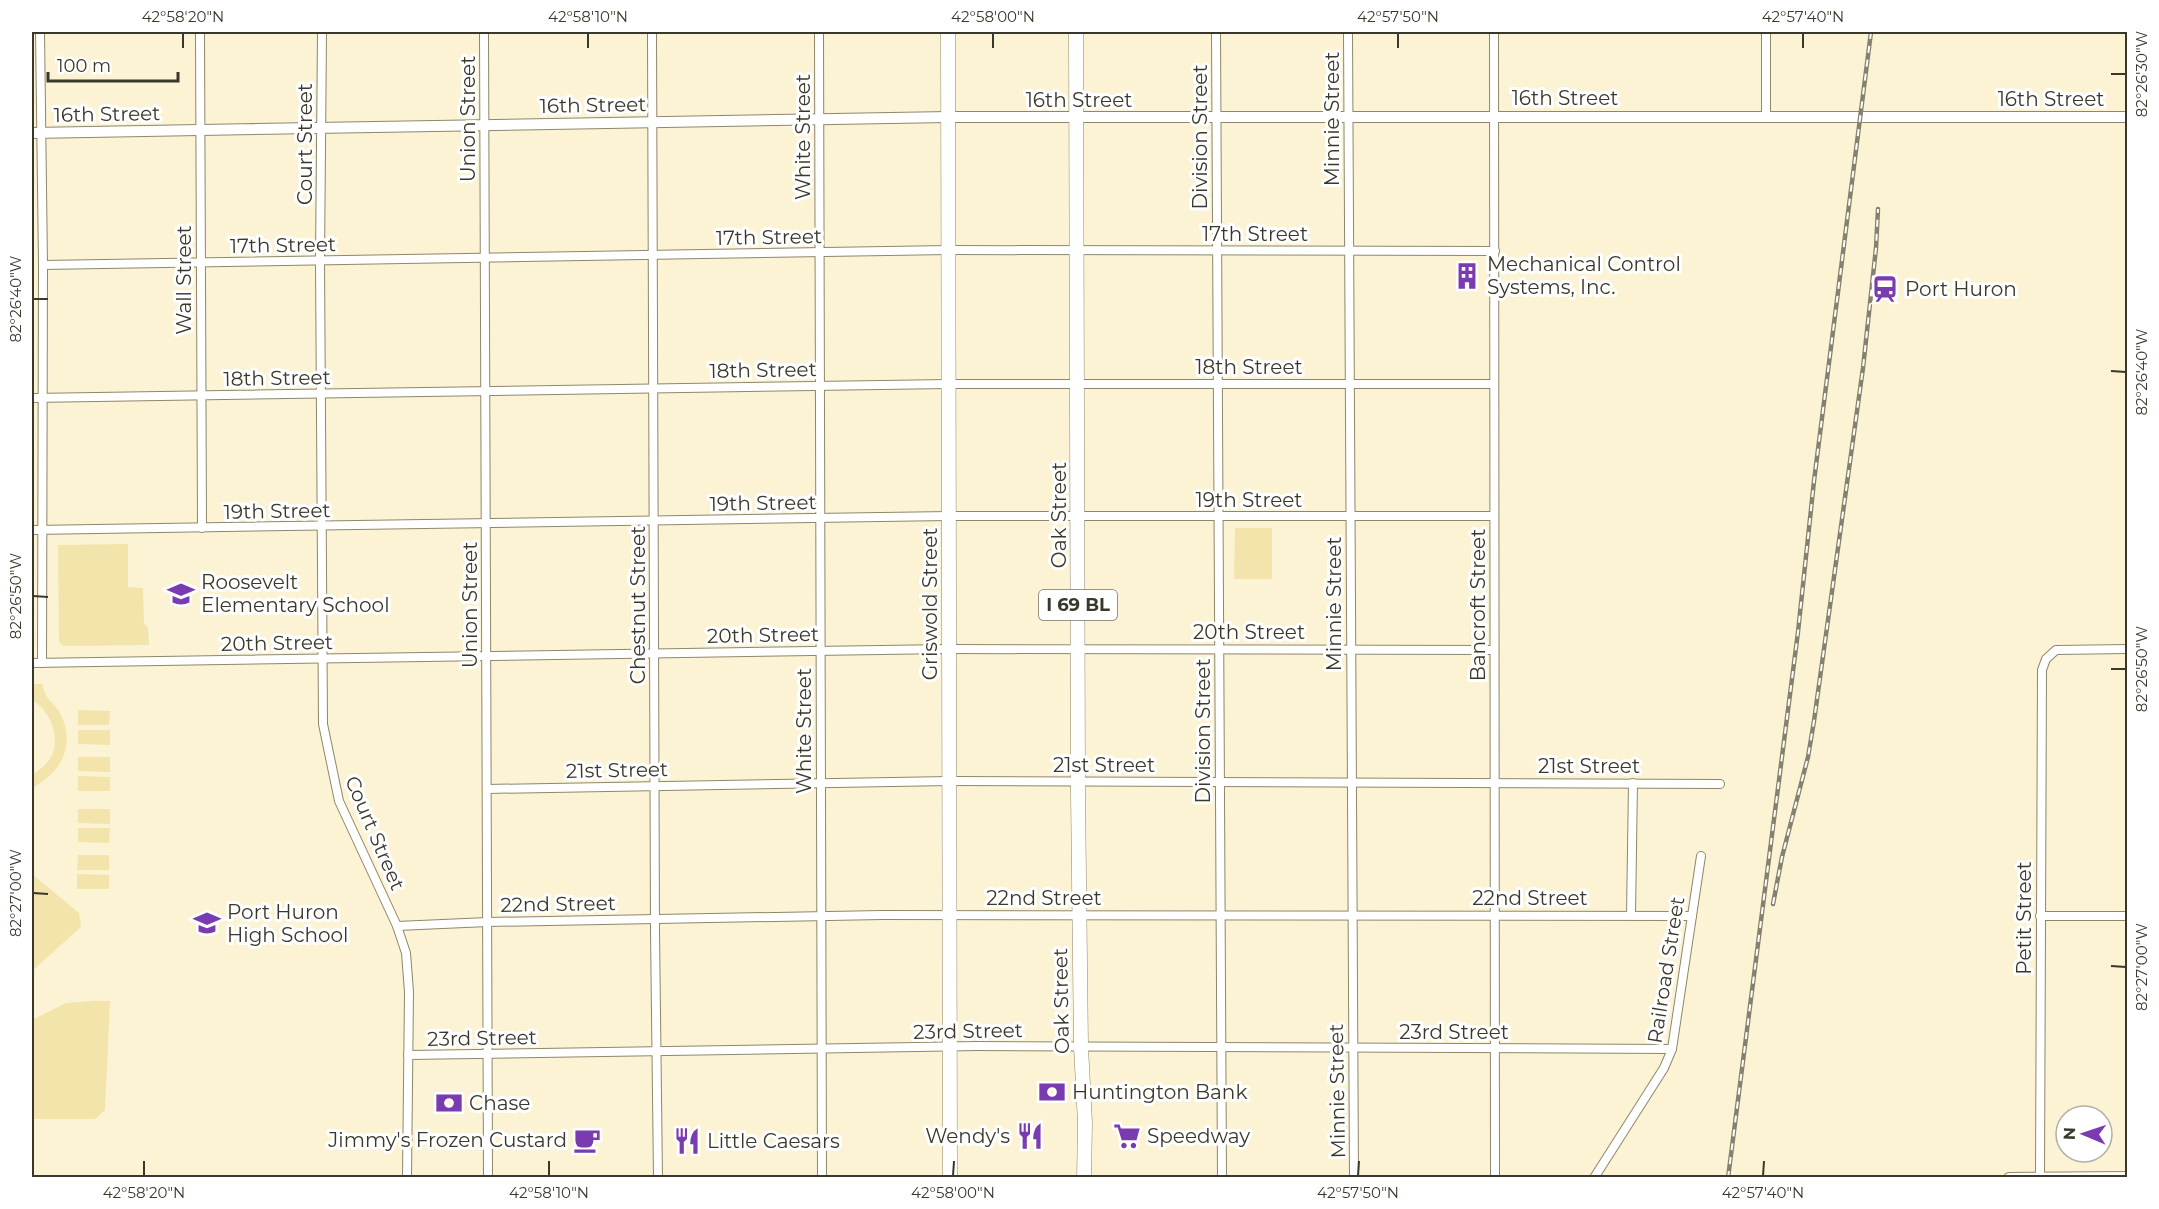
<svg xmlns="http://www.w3.org/2000/svg" width="2159" height="1209" viewBox="0 0 2159 1209" font-family="Montserrat,sans-serif">
  <style>
    .green { fill: #f2e4ab }
    .lines { fill: none; stroke-linecap: round; stroke-linejoin: round }
    .minor-casing { stroke: #8e876a; stroke-width: 10 }
    .tertiary-casing { stroke: #8e876a; stroke-width: 12 }
    .primary-casing { stroke: #8e876a; stroke-width: 15 }
    .minor { stroke: #fff; stroke-width: 8 }
    .tertiary { stroke: #fff; stroke-width: 10 }
    .primary { stroke: #fff; stroke-width: 14 }
    .rail-casing { stroke: #86816d; stroke-width: 4.5 }
    .rail { stroke: #fff; stroke-width: 2; stroke-dasharray: 7; stroke-linecap: butt }
    .ticks { fill: none; stroke: #3a372b; stroke-width: 2 }
    .labels { text-anchor: middle; dominant-baseline: central; stroke-width: 6; stroke-linejoin: round; paint-order: stroke }
    .shield { fill: #fff; stroke: #75736b; stroke-width: 1.5 }
    .shield-label { font-size: 18px; font-weight: bold; fill: #3a372b }
    .street-label { font-size: 20px; fill: #3a372b; stroke: #fff }
    .poi-label { font-size: 20px; fill: #3a372b; stroke: #fff; text-anchor: start }
    .neatline { fill: none; stroke: #3a372b; stroke-width: 2 }
    .ticks-label { font-size: 15px; text-anchor: middle; fill: #3a372b }
  </style>
  <rect width="100%" height="100%" fill="#fbf3d4"/>
  <g class="green">
    <polygon points="1235,528 1272,528 1272,579 1234,579"/>
    <polygon points="128,544 128,587 143,588 144,623 148,628 149,645 63,646 59,642 58,545"/>
    <path d="M32 684H43C43 699 55 702 61 715 76 747 60 773 32 788V775C38 771 45 766 50 759 62 739 51 711 32 700Z"/>
    <polygon points="78,710 110,711 109,725 78,725"/>
    <polygon points="78,730 110,730 110,745 78,744"/>
    <polygon points="78,757 110,757 110,772 78,771"/>
    <polygon points="78,776 110,777 110,791 78,791"/>
    <polygon points="78,809 110,809 110,824 78,823"/>
    <polygon points="78,828 110,828 109,843 78,842"/>
    <polygon points="78,855 109,855 109,870 77,870"/>
    <polygon points="32,874 79,913 81,927 32,971"/>
    <polygon points="77,874 109,875 109,889 77,889"/>
    <polygon points="92,1001 110,1001 105,1110 95,1119 32,1119 32,1020 66,1003"/>
  </g>
  <g class="lines">
    <defs>
      <g id="minor">
        <polyline points="40,32 43,265 42,663"/>
        <polyline points="200,32 202,528"/>
        <polyline points="322,32 320,261 323,724 339,801 397,926 406,953 409,992 407,1178"/>
        <polyline points="484,32 488,1178"/>
        <polyline points="652,32 655,931 658,1178"/>
        <polyline points="819,32 822,1178"/>
        <polyline points="1216,32 1222,1178"/>
        <polyline points="1348,32 1354,1178"/>
        <polyline points="1494,32 1495,1178"/>
        <polyline points="1766,32 1766,116"/>
        <polyline points="43,265 949,250 1495,251"/>
        <polyline points="32,398 949,384 1494,384"/>
        <polyline points="32,530 949,516 1494,516"/>
        <polyline points="32,663 948,649 1494,650"/>
        <polyline points="487,789 950,781 1720,784"/>
        <polyline points="1631,915 1633,783"/>
        <polyline points="2040,916 2128,916"/>
        <polyline points="397,926 488,922 882,915 1692,916"/>
        <polyline points="408,1055 978,1046 1672,1049"/>
        <polyline points="1594,1178 1664,1068 1672,1049 1701,856"/>
        <polyline points="2040,1178 2042,670 2046,659 2056,650 2128,649"/>
      </g>
      <g id="tertiary">
        <polyline points="32,133 948,117 2128,117"/>
        <polyline points="2009,1178 2128,1177"/>
      </g>
      <g id="primary">
        <polyline points="948,32 950,1178"/>
        <polyline points="1076,32 1078,793 1081,1047 1085,1123 1084,1178"/>
      </g>
    </defs>
    <use href="#minor" class="minor-casing"/>
    <use href="#tertiary" class="tertiary-casing"/>
    <use href="#primary" class="primary-casing"/>
    <use href="#minor" class="minor"/>
    <use href="#tertiary" class="tertiary"/>
    <use href="#primary" class="primary"/>
    <defs>
      <g id="rail">
        <polyline points="1773,904 1782,857 1808,757 1814,721 1863,368 1876,248 1878,209"/>
        <polyline points="1728,1178 1798,632 1814,481 1871,32"/>
      </g>
    </defs>
    <use href="#rail" class="rail-casing"/>
    <use href="#rail" class="rail"/>
  </g>
  <path class="ticks" d="M183 48V33M588 48V33M993 48V33M1398 48V33M1803 48V33M2111 74H2126M33 299H48M2111 371 2126 372M33 596 48 597M2111 669H2126M33 893 48 894M2111 966 2126 967M144 1176V1161M549 1176V1161M953 1176 954 1161M1358 1176 1359 1161M1763 1176 1764 1161"/>
  <defs>
    <symbol id="building-bare" viewBox="-9 -9 18 18"><path d="M-4-6H4V6H1V3H-1V6H-4ZM-2.5-4.3h1.7v1.8h-1.7ZM.8-4.3h1.7v1.8H.8ZM-2.5-1h1.7V.8h-1.7ZM.8-1h1.7V.8H.8Z" fill="#7b3bb0" stroke="#fff" stroke-width="2.5" paint-order="stroke"/></symbol>
    <symbol id="station-bare" viewBox="-9 -9 18 18"><path d="M-3-6H3Q5-6 5-4V2Q5 4 3 4L4.5 6H3L1.5 4h-3L-3 6H-4.5L-3 4Q-5 4-5 2V-4Q-5-6-3-6ZM-3.5-4v3h7v-3ZM-3.5 1v1.5H-2V1ZM2 1v1.5H3.5V1Z" fill="#7b3bb0" stroke="#fff" stroke-width="2.5" paint-order="stroke"/></symbol>
    <symbol id="school-bare" viewBox="-9 -9 18 18"><path d="M0-5L7-2L0 1L-7-2ZM-4 1L0 2.5L4 1V4Q0 6-4 4Z" fill="#7b3bb0" stroke="#fff" stroke-width="2.5" paint-order="stroke"/></symbol>
    <symbol id="bank-bare" viewBox="-9 -9 18 18"><path d="M-6-4H6V4H-6ZM0-2.3a2.3 2.3 0 1 0 0 4.6a2.3 2.3 0 1 0 0-4.6Z" fill="#7b3bb0" stroke="#fff" stroke-width="2.5" paint-order="stroke"/></symbol>
    <symbol id="restaurant-bare" viewBox="-9 -9 18 18"><path d="M-5-6h1v4h1v-4h1v4h1v-4h1v5L-1.5 .5V6h-2V.5L-5-1ZM5-6V6H3V1.5H1.5Q1.5-4 5-6Z" fill="#7b3bb0" stroke="#fff" stroke-width="2.5" paint-order="stroke"/></symbol>
    <symbol id="supermarket-bare" viewBox="-9 -9 18 18"><path d="M-6-5.5h2.5l.6 2H6L4.5 2H-2.5L-4.4-4H-6ZM-1.5 3.2a1.3 1.3 0 1 0 .1 0ZM3 3.2a1.3 1.3 0 1 0 .1 0Z" fill="#7b3bb0" stroke="#fff" stroke-width="2.5" paint-order="stroke"/></symbol>
    <symbol id="cafe-bare" viewBox="-9 -9 18 18"><path d="M-5.5-4.5H6V0H3Q3 3.5 0 3.5H-2.5Q-5.5 3.5-5.5 0ZM3-3.2v2h1.7v-2ZM-6 4.5H4V6H-6Z" fill="#7b3bb0" stroke="#fff" stroke-width="2.5" paint-order="stroke"/></symbol>
  </defs>
  <g fill-rule="evenodd">
    <use href="#building-bare" x="1448" y="257" width="38" height="38"/>
    <use href="#station-bare" x="1866" y="270" width="38" height="38"/>
    <use href="#school-bare" x="162" y="575" width="38" height="38"/>
    <use href="#school-bare" x="188" y="904" width="38" height="38"/>
    <use href="#bank-bare" x="1033" y="1073" width="38" height="38"/>
    <use href="#bank-bare" x="430" y="1084" width="38" height="38"/>
    <use href="#restaurant-bare" x="1011" y="1117" width="38" height="38"/>
    <use href="#supermarket-bare" x="1108" y="1117" width="38" height="38"/>
    <use href="#cafe-bare" x="568" y="1121" width="38" height="38"/>
    <use href="#restaurant-bare" x="668" y="1122" width="38" height="38"/>
  </g>
  <g class="labels">
    <rect class="shield" x="1039" y="590" width="78" height="30" rx="4.5"/>
    <g class="shield-label">
      <text x="1078" y="605">I 69 BL</text>
    </g>
    <g class="street-label">
      <text x="1565" y="98">16th Street</text>
      <text x="2051" y="99">16th Street</text>
      <text x="1079" y="100">16th Street</text>
      <text transform="translate(593 105) rotate(-1)">16th Street</text>
      <text transform="translate(107 114) rotate(-1)">16th Street</text>
      <text transform="translate(468 119) rotate(-90)">Union Street</text>
      <text transform="translate(1332 119) rotate(-90)">Minnie Street</text>
      <text transform="translate(803 137) rotate(-90)">White Street</text>
      <text transform="translate(1200 137) rotate(-90)">Division Street</text>
      <text transform="translate(305 144) rotate(-90)">Court Street</text>
      <text x="1255" y="234">17th Street</text>
      <text transform="translate(769 237) rotate(-1)">17th Street</text>
      <text transform="translate(283 245) rotate(-1)">17th Street</text>
      <text transform="translate(184 280) rotate(-90)">Wall Street</text>
      <text x="1249" y="367">18th Street</text>
      <text transform="translate(763 370) rotate(-1)">18th Street</text>
      <text transform="translate(277 378) rotate(-1)">18th Street</text>
      <text x="1249" y="500">19th Street</text>
      <text transform="translate(763 503) rotate(-1)">19th Street</text>
      <text transform="translate(277 511) rotate(-1)">19th Street</text>
      <text transform="translate(1059 515) rotate(-90)">Oak Street</text>
      <text transform="translate(930 604) rotate(-90)">Griswold Street</text>
      <text transform="translate(1334 604) rotate(-90)">Minnie Street</text>
      <text transform="translate(470 605) rotate(-90)">Union Street</text>
      <text transform="translate(638 605) rotate(-90)">Chestnut Street</text>
      <text transform="translate(1478 605) rotate(-90)">Bancroft Street</text>
      <text x="1249" y="632">20th Street</text>
      <text transform="translate(763 635) rotate(-1)">20th Street</text>
      <text transform="translate(277 643) rotate(-1)">20th Street</text>
      <text transform="translate(804 731) rotate(-90)">White Street</text>
      <text transform="translate(1203 731) rotate(-90)">Division Street</text>
      <text x="1104" y="765">21st Street</text>
      <text x="1589" y="766">21st Street</text>
      <text transform="translate(617 770) rotate(-1)">21st Street</text>
      <text transform="translate(375 833) rotate(67)">Court Street</text>
      <text x="1044" y="898">22nd Street</text>
      <text x="1530" y="898">22nd Street</text>
      <text transform="translate(558 904) rotate(-1)">22nd Street</text>
      <text transform="translate(2024 918) rotate(-90)">Petit Street</text>
      <text transform="translate(1666 970) rotate(-81)">Railroad Street</text>
      <text transform="translate(1061 1001) rotate(-91)">Oak Street</text>
      <text transform="translate(968 1031) rotate(-1)">23rd Street</text>
      <text x="1454" y="1032">23rd Street</text>
      <text transform="translate(482 1038) rotate(-1)">23rd Street</text>
      <text transform="translate(1337 1091) rotate(-91)">Minnie Street</text>
    </g>
    <g class="poi-label">
      <text x="1487" y="264">Mechanical Control<tspan x="1487" dy="23">Systems, Inc.</tspan></text>
      <text x="1905" y="289">Port Huron</text>
      <text x="201" y="582">Roosevelt<tspan x="201" dy="23">Elementary School</tspan></text>
      <text x="227" y="912">Port Huron<tspan x="227" dy="23">High School</tspan></text>
      <text x="1072" y="1092">Huntington Bank</text>
      <text x="469" y="1103">Chase</text>
      <text x="1010" y="1136" text-anchor="end">Wendy's</text>
      <text x="1147" y="1136">Speedway</text>
      <text x="567" y="1140" text-anchor="end">Jimmy's Frozen Custard</text>
      <text x="707" y="1141">Little Caesars</text>
    </g>
  </g>
  <rect width="2159" height="1209" fill="none" stroke="#ffffff" stroke-width="66"/>
  <g transform="translate(2084 1134) rotate(272)"><circle r="28" fill="#ffffff" stroke="#b0afaa" stroke-width="1.5"/>
  <path d="M0-4.5L10 22L0 15L-10 22Z" fill="#7b3bb0"/>
  <text y="-9" font-size="16" font-weight="bold" text-anchor="middle" fill="#3a372b">N</text>
  </g>
  <path d="M48 72v9h130v-9" fill="none" stroke="#3a372b" stroke-width="3"/>
  <text x="57" y="72" font-size="18" fill="#3a372b" stroke="#ffffff" stroke-width="4.5" paint-order="stroke">100 m</text>
  <rect x="33" y="33" width="2093" height="1143" class="neatline"/>
  <g class="ticks-label">
    <text x="183" y="22">42°58'20"N</text>
    <text x="588" y="22">42°58'10"N</text>
    <text x="993" y="22">42°58'00"N</text>
    <text x="1398" y="22">42°57'50"N</text>
    <text x="1803" y="22">42°57'40"N</text>
    <text transform="translate(2142 74) rotate(-90)" y="5">82°26'30"W</text>
    <text transform="translate(16 299) rotate(-90)" y="5">82°26'40"W</text>
    <text transform="translate(2142 372) rotate(-90)" y="5">82°26'40"W</text>
    <text transform="translate(16 596) rotate(-90)" y="5">82°26'50"W</text>
    <text transform="translate(2142 669) rotate(-90)" y="5">82°26'50"W</text>
    <text transform="translate(16 893) rotate(-90)" y="5">82°27'00"W</text>
    <text transform="translate(2142 967) rotate(-90)" y="5">82°27'00"W</text>
    <text x="144" y="1198">42°58'20"N</text>
    <text x="549" y="1198">42°58'10"N</text>
    <text x="953" y="1198">42°58'00"N</text>
    <text x="1358" y="1198">42°57'50"N</text>
    <text x="1763" y="1198">42°57'40"N</text>
  </g>
</svg>
